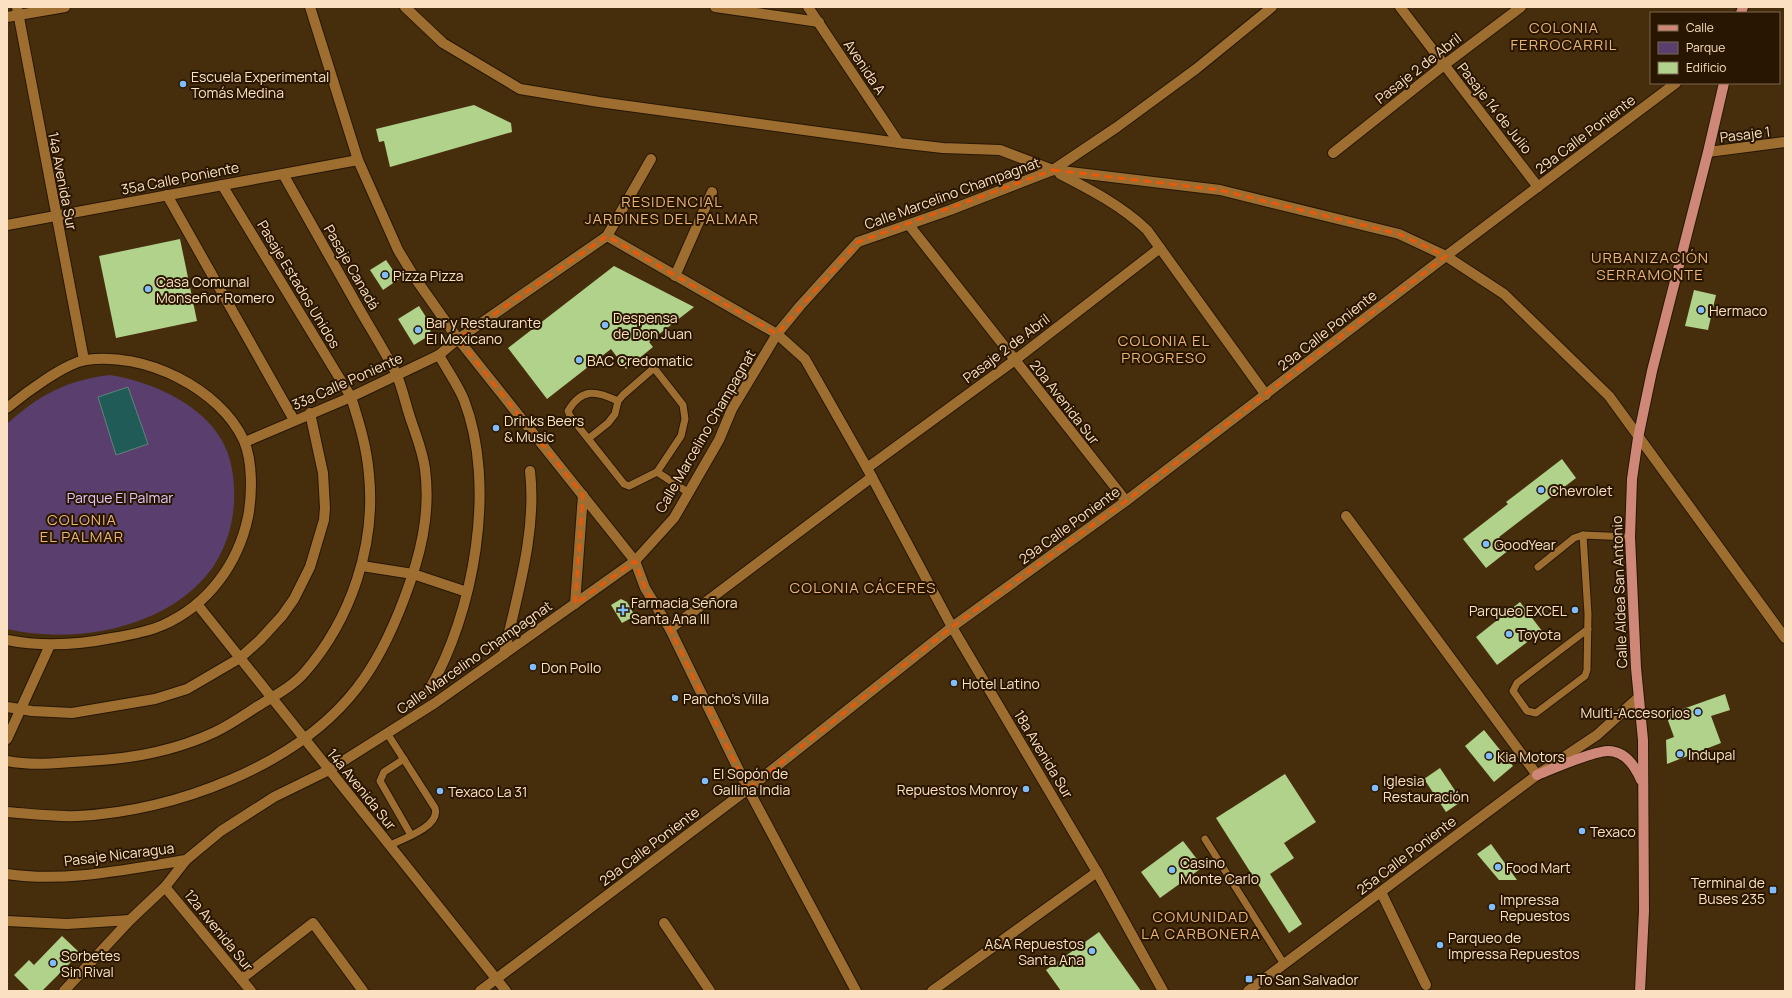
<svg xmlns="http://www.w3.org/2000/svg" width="1792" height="998" viewBox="0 0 1792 998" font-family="Manrope,sans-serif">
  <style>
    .green { fill: #593e6e }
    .water { fill: #205b58; stroke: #628378 }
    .building { fill: #b0d28b }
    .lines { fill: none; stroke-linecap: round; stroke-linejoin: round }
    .service-casing { stroke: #261705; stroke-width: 9 }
    .pedestrian-casing { stroke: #261705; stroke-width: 12 }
    .minor-casing { stroke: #261705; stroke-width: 12 }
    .tertiary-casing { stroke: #261705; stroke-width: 12 }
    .primary-casing { stroke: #261705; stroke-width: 12 }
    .service { stroke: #9e6e31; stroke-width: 7 }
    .pedestrian { stroke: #9e6e31; stroke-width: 10 }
    .minor { stroke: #9e6e31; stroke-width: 10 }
    .tertiary { stroke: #9e6e31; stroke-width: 10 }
    .primary { stroke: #cf8877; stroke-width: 10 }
    .marked { fill: none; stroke: #e8590c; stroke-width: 3; stroke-dasharray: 8 5; stroke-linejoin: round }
    .poi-dot { fill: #80bdfa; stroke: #291600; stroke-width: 1.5 }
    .labels { text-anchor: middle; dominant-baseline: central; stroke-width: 4; stroke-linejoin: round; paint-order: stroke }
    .street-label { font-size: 14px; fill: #fbe0c2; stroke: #291600 }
    .poi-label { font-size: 14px; fill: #fbe0c2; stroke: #291600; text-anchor: start }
    .park-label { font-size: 14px; fill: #e3c6fb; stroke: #291600 }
    .neighbourhood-label { font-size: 15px; letter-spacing: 1px; fill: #e9b478; stroke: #291600 }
  </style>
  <rect width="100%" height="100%" fill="#462d0c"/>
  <path class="green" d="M110 375C154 382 210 407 227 451 233 467 235 485 234 502 233 525 226 547 213 567 170 628 76 645 7 629V424C39 395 67 380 110 375Z"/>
  <polygon class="water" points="128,387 148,444 116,455 98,397"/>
  <g class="building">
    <polygon points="474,105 511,123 512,132 390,167 384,141 379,142 376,129"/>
    <polygon points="180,239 197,321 116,338 99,256"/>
    <polygon points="386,260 399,279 383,290 370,270"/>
    <polygon points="614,266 694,307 649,342 653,347 626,369 611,349 547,399 508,348"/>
    <polygon points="1694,290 1716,295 1708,330 1685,326"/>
    <polygon points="419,306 431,325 430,335 414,345 398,319"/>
    <polygon points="1562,459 1576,478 1499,537 1509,550 1486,568 1463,539 1508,504 1506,502"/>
    <polygon points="621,599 627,602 635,616 622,623 611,605"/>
    <polygon points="1520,602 1542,631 1497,665 1476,637"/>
    <polygon points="1725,694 1730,710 1711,716 1721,743 1667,764 1666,740 1674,737 1666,715"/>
    <polygon points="1484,730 1513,766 1494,782 1465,746"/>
    <polygon points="1440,768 1462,801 1446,812 1424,779"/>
    <polygon points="1285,774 1316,822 1284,843 1294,858 1270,874 1302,924 1289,933 1216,818"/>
    <polygon points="1183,841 1203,867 1160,898 1141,872"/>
    <polygon points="1491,844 1517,880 1499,880 1477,854"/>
    <polygon points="1099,932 1141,991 1061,991 1046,970"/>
    <polygon points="62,936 80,953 42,991 30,991 14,975 29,960 34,965"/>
  </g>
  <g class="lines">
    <defs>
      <g id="service">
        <path d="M588 439 608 423 615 414 618 401 623 395 654 368 683 405 685 419 681 436 657 472 629 486 624 484 570 416 568 411C582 387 597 391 618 401"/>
        <polyline points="657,472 689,493"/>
        <polyline points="1583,535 1588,614 1587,670 1585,676 1536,713 1527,711 1513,691 1517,683 1588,629"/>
        <polyline points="1538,567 1574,538 1583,535 1630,537"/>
        <path d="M387 733 435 808C441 826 403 839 390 845"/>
        <polyline points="404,759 384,772 380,781 411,835"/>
        <polyline points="1205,839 1284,964"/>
      </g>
      <g id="pedestrian">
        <polyline points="167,195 294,420"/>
        <polyline points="362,566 413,574 467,592"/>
        <polyline points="575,604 583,495"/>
        <path d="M504 654C517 595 537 532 530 471"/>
        <path d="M429 690C474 613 497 485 464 400 458 385 447 370 439 355"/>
        <polyline points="7,707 32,711 72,713 155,699 187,689 240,658 260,640 282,616 294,599 310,567 324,520 325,508 323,473 310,413"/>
        <path d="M7 761C33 766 61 763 87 761 131 759 175 751 215 732 230 725 244 715 258 706 274 696 292 687 305 672 351 619 376 545 369 475 367 448 359 422 351 397L222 185"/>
        <path d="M7 812C31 814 54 817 78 816 175 811 297 766 357 688 378 661 392 631 404 599 420 557 431 515 425 469 423 453 417 438 412 423 406 407 403 389 396 373 383 348 367 323 353 298 330 257 306 215 283 174"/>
        <path d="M7 874C66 883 128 869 186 860"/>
        <polyline points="7,921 67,924 130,920"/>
      </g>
      <g id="minor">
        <polyline points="17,7 84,360"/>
        <polyline points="405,7 443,43 520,89 599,102 899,143 943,148 1000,150 1053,170 1220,190 1399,234 1446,256 1504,294 1609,396 1785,638"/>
        <polyline points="715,7 819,22"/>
        <polyline points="808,7 899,143"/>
        <polyline points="1400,7 1538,187"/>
        <polyline points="7,17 65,7"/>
        <polyline points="1708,152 1785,142"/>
        <polyline points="1333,153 1444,65 1521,7"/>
        <path d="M1060 174C1091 190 1122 206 1147 230L1266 395"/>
        <polyline points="7,225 358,160"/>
        <polyline points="909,225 1126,501"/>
        <polyline points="607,236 651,159"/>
        <polyline points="675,276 712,192"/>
        <path d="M7 408C24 394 65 363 86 360 143 351 220 388 244 441 253 462 252 496 248 517 238 564 208 605 163 625 147 632 130 635 112 638 77 645 42 647 7 640"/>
        <polyline points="245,442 351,397 439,355 458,339 607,236 777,334 805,359 867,468 952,627 1097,872 1163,991"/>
        <polyline points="867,468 1015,360 1160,248"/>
        <polyline points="1346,516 1537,775"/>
        <polyline points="197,604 506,991"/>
        <polyline points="670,629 872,477"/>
        <polyline points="7,739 50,645"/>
        <polyline points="165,887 251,991"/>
        <polyline points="1381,892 1426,985"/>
        <polyline points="664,923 710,991"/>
        <polyline points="241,979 313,923 363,991"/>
        <polyline points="480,991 748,789 952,627 1126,501 1446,256 1676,83"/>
        <polyline points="932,991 1097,872"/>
      </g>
      <g id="tertiary">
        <polyline points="310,7 358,160 398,250 415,278 458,339 635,561 645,588 670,629 748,789 856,991"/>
        <polyline points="64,991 130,920 165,887 186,860 221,831 274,797 329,770 435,703 635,561 674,518 719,440 732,409 777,334 800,306 858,242 950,210 1053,170 1117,127 1196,69 1272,7"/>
        <polyline points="1248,991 1537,775 1597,735 1638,698"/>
      </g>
      <g id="primary">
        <polyline points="1741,13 1743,7"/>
        <path d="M1537 775C1552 769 1593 751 1608 751 1625 751 1635 766 1641 780"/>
        <polyline points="1640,991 1644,911 1643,740 1636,668 1630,537 1632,479 1638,438 1652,371 1708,152 1724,83"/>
      </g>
    </defs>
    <use href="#service" class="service-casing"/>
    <use href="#pedestrian" class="pedestrian-casing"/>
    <use href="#minor" class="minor-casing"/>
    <use href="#tertiary" class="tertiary-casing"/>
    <use href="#primary" class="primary-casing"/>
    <use href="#service" class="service"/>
    <use href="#pedestrian" class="pedestrian"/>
    <use href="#minor" class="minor"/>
    <use href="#tertiary" class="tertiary"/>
    <use href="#primary" class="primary"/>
  </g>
  <path class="marked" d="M1053 170 1220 190 1399 234 1446 256 1126 501 952 627 748 789 670 629 645 588 635 561 575 604 583 495 458 339 607 236 777 334 858 242Z"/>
  <g class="poi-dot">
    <circle cx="183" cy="84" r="4"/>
    <circle cx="385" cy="275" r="4"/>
    <circle cx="148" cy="289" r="4"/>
    <circle cx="1701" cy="310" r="4"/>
    <circle cx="605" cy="325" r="4"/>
    <circle cx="418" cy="330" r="4"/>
    <circle cx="579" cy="360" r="4"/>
    <circle cx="496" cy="428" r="4"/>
    <circle cx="1541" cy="490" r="4"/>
    <circle cx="1486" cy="544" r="4"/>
    <path d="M621 604h4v4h4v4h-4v4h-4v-4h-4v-4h4z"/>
    <circle cx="1575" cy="610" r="4"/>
    <circle cx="1509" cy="634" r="4"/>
    <circle cx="533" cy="667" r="4"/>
    <circle cx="954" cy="683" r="4"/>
    <circle cx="675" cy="698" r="4"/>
    <circle cx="1698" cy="712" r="4"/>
    <circle cx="1680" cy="754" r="4"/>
    <circle cx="1489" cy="756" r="4"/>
    <circle cx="705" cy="781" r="4"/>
    <circle cx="1375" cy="788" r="4"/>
    <circle cx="1026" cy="789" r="4"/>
    <circle cx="440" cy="791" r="4"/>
    <circle cx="1582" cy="831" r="4"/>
    <circle cx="1498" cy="867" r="4"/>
    <circle cx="1172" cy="870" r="4"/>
    <rect x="1769" y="886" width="8" height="8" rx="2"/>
    <circle cx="1492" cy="907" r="4"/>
    <circle cx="1440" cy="945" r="4"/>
    <circle cx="1092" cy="951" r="4"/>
    <circle cx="53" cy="963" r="4"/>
    <rect x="1245" y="975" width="8" height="8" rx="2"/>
  </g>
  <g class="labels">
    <g class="street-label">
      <text transform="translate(865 67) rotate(56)">Avenida A</text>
      <text transform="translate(1418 68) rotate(-38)">Pasaje 2 de Abril</text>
      <text transform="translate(1495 108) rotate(52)">Pasaje 14 de Julio</text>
      <text transform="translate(1585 134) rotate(-37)">29a Calle Poniente</text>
      <text transform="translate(1745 134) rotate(-7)">Pasaje 1</text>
      <text transform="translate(180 178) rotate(-11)">35a Calle Poniente</text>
      <text transform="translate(63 181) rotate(79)">14a Avenida Sur</text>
      <text transform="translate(952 193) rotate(-20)">Calle Marcelino Champagnat</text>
      <text transform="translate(352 267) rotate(60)">Pasaje Canadá</text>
      <text transform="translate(299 284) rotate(59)">Pasaje Estados Unidos</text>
      <text transform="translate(1327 330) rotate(-38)">29a Calle Poniente</text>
      <text transform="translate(1006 348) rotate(-37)">Pasaje 2 de Abril</text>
      <text transform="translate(347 381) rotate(-24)">33a Calle Poniente</text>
      <text transform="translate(1065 402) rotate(52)">20a Avenida Sur</text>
      <text transform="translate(705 431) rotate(-60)">Calle Marcelino Champagnat</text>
      <text transform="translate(1069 525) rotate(-36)">29a Calle Poniente</text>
      <text transform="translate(1619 592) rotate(-92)">Calle Aldea San Antonio</text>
      <text transform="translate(474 657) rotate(-35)">Calle Marcelino Champagnat</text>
      <text transform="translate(1044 754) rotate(59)">18a Avenida Sur</text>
      <text transform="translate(362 789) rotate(51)">14a Avenida Sur</text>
      <text transform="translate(649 846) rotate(-37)">29a Calle Poniente</text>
      <text transform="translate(119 854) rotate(-7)">Pasaje Nicaragua</text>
      <text transform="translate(1406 855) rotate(-37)">25a Calle Poniente</text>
      <text transform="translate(219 930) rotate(51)">12a Avenida Sur</text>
    </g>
    <g class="poi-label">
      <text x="191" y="76">Escuela Experimental<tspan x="191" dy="16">Tomás Medina</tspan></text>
      <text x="393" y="275">Pizza Pizza</text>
      <text x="156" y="281">Casa Comunal<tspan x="156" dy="16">Monseñor Romero</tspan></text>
      <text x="1709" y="310">Hermaco</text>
      <text x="613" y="317">Despensa<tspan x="613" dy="16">de Don Juan</tspan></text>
      <text x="426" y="322">Bar y Restaurante<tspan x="426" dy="16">El Mexicano</tspan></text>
      <text x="587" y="360">BAC Credomatic</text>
      <text x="504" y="420">Drinks Beers<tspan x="504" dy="16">&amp; Music</tspan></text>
      <text x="1549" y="490">Chevrolet</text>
      <text x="1494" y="544">GoodYear</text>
      <text x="631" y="602">Farmacia Señora<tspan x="631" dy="16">Santa Ana III</tspan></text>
      <text x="1567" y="610" text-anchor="end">Parqueo EXCEL</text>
      <text x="1517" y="634">Toyota</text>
      <text x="541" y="667">Don Pollo</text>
      <text x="962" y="683">Hotel Latino</text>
      <text x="683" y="698">Pancho's Villa</text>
      <text x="1690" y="712" text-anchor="end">Multi-Accesorios</text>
      <text x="1688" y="754">Indupal</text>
      <text x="1497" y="756">Kia Motors</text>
      <text x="713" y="773">El Sopón de<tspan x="713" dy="16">Gallina India</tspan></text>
      <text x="1383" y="780">Iglesia<tspan x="1383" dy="16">Restauración</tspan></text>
      <text x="1018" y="789" text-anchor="end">Repuestos Monroy</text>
      <text x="448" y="791">Texaco La 31</text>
      <text x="1590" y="831">Texaco</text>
      <text x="1180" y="862">Casino<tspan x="1180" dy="16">Monte Carlo</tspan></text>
      <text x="1506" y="867">Food Mart</text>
      <text x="1765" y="882" text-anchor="end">Terminal de<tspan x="1765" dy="16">Buses 235</tspan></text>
      <text x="1500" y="899">Impressa<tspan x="1500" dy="16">Repuestos</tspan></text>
      <text x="1448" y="937">Parqueo de<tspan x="1448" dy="16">Impressa Repuestos</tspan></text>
      <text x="1084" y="943" text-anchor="end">A&amp;A Repuestos<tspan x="1084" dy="16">Santa Ana</tspan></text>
      <text x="61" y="955">Sorbetes<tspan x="61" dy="16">Sin Rival</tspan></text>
      <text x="1257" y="979">To San Salvador</text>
    </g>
    <g class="park-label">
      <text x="120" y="497">Parque El Palmar</text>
    </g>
    <g class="neighbourhood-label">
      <text x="1564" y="27">COLONIA<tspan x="1564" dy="17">FERROCARRIL</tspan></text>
      <text x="672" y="201">RESIDENCIAL<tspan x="672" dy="17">JARDINES DEL PALMAR</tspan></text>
      <text x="1650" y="257">URBANIZACIÓN<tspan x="1650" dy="17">SERRAMONTE</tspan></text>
      <text x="1164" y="340">COLONIA EL<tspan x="1164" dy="17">PROGRESO</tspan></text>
      <text x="82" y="519">COLONIA<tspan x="82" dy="17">EL PALMAR</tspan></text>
      <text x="863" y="587">COLONIA CÁCERES</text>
      <text x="1201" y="916">COMUNIDAD<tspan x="1201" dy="17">LA CARBONERA</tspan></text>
    </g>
  </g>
  <rect width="1792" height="998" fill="none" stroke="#fbe0c2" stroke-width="16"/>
  <rect x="1650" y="12" width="130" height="72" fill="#291600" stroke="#7d674e"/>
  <rect x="1658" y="25" width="20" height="6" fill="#cf8877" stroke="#7d674e"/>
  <text x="1686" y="32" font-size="12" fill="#fbe0c2">Calle</text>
  <rect x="1658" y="42" width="20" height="12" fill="#593e6e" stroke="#7d674e"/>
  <text x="1686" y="52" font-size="12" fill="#fbe0c2">Parque</text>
  <rect x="1658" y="62" width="20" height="12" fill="#b0d28b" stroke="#7d674e"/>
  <text x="1686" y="72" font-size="12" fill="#fbe0c2">Edificio</text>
</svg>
